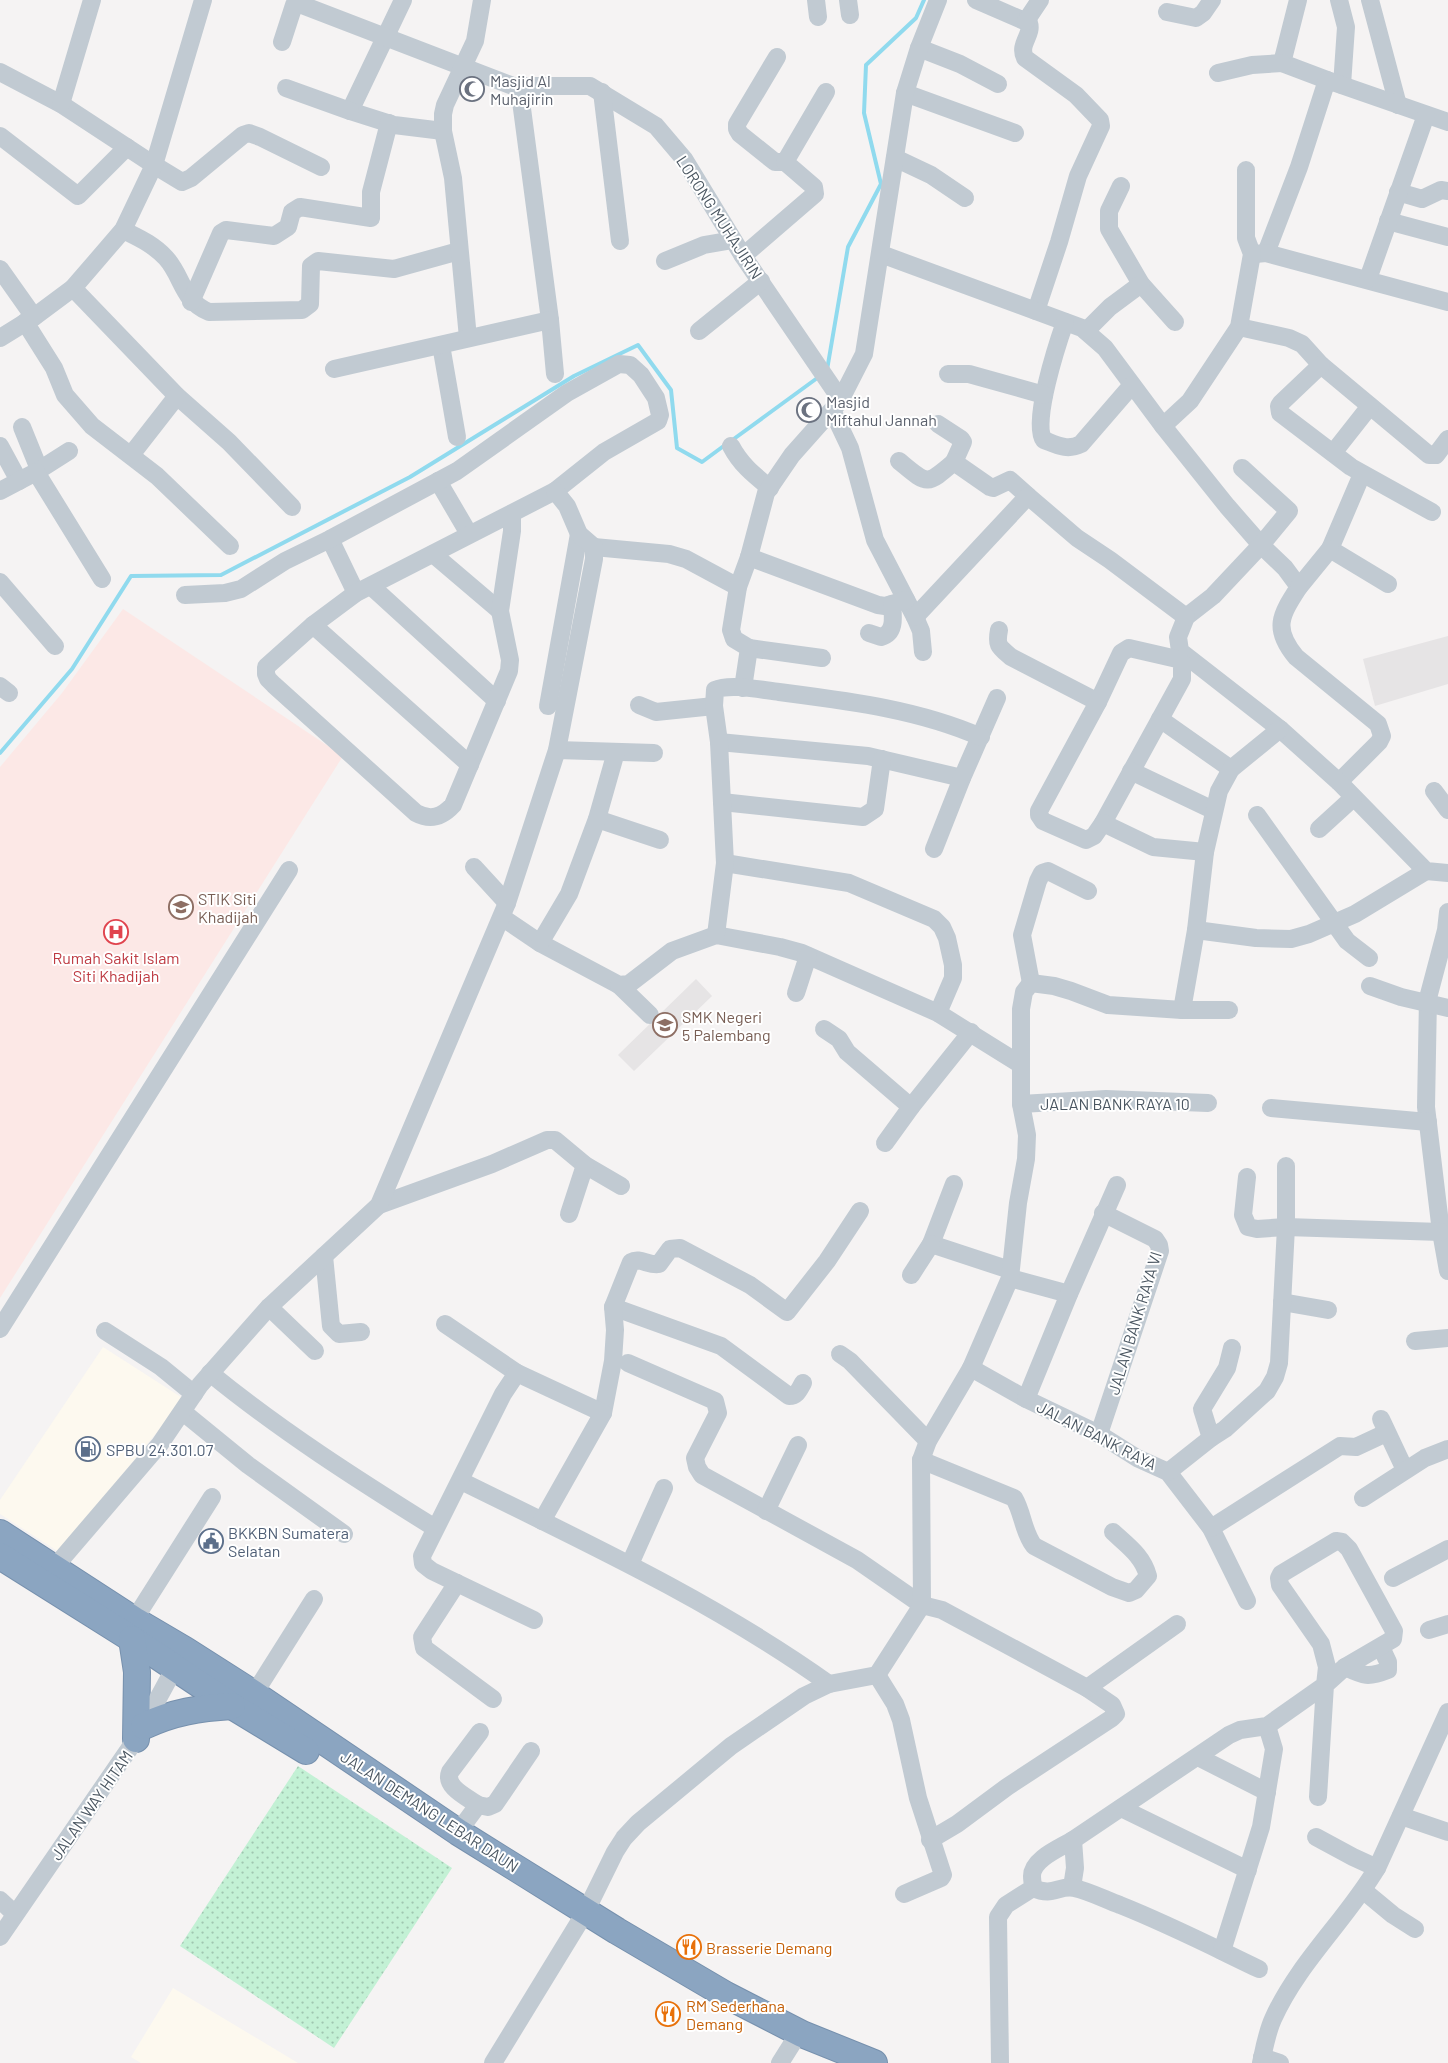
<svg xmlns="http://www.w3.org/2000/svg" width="1448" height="2063" viewBox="0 0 1448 2063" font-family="Barlow,sans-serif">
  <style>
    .commercial { fill: #fdf9ef }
    .education { fill: #e6e4e5 }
    .medical { fill: #fce8e6 }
    .green { fill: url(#green-dots) }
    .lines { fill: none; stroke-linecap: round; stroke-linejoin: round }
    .stream { stroke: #90daee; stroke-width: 4 }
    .highway-casing { stroke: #7690ad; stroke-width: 28 }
    .minor { stroke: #c1cad2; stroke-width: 18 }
    .highway { stroke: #8ba5c1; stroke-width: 26 }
    .labels { text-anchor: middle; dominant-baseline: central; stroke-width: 4; stroke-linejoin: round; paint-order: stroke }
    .worship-label { font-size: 16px; fill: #5b616d; stroke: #fff; text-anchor: start }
    .street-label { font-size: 16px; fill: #4a5661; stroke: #fff }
    .education-label { font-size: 16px; fill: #785e54; stroke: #fff; text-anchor: start }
    .health-label { font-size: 16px; fill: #be3a42; stroke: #fff }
    .service-label { font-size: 16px; fill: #4e5e75; stroke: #fff; text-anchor: start }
    .food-label { font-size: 16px; fill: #c56008; stroke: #fff; text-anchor: start }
  </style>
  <defs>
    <pattern id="green-dots" width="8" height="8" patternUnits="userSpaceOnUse" patternTransform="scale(1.25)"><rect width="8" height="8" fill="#c3f1d5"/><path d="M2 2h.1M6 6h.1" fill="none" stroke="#a0c6b0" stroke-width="1.8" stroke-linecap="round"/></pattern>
  </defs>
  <rect width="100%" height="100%" fill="#f5f3f3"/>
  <g class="commercial">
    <polygon points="103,1347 184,1399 59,1552 0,1514 0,1500"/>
    <polygon points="173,1988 298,2063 141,2063 131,2057"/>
  </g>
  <g class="education">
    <polygon points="1448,636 1448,684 1375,706 1363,659"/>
    <polygon points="696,979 712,996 634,1071 618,1055"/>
  </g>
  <polygon class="medical" points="123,609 343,756 0,1298 0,767 62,693"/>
  <polygon class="green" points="298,1766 452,1868 334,2048 180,1946"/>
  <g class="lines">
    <g class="stream">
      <polyline points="827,370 848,247 881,184 864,113 866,65 916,18 924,0"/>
      <polyline points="731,441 820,376"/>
      <polyline points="0,753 72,669 131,576 221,575 410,477 574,376 638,345 671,390 677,448 702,462 725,445"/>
    </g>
    <defs>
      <g id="highway">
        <polyline points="0,1533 134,1620 185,1650 254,1694 458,1832 617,1931 726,1995 802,2034 874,2063"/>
        <polyline points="0,1556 132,1639 232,1706 306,1751"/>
        <polyline points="132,1639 137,1672 136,1739"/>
        <path d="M144 1726C173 1712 200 1708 232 1706"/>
      </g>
    </defs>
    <use href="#highway" class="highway-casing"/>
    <g class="minor">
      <polyline points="403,0 350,111 394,125 443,131"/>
      <polyline points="816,0 818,17"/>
      <polyline points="848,0 850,15"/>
      <path d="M976 0 1029 23C1033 35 1018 44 1025 58L1076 95 1100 120 1101 126 1078 176 1059 242 1036 311"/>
      <polyline points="1298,0 1282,63 1327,80"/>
      <polyline points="1339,0 1346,27 1342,85"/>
      <polyline points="1370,0 1398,105"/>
      <polyline points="1167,12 1196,18 1203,13 1212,0"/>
      <polyline points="1026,21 1040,0"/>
      <polyline points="282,42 294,5 297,3 513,86 590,86 656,126 684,159 743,256 841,400"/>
      <polyline points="919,48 960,64 998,84"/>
      <polyline points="777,57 737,124 737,129 740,134 775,162 785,162"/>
      <polyline points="0,72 61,104 154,165 182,182 191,178 243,135 249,133 260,137 321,167"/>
      <polyline points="1218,73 1252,65 1282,63"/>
      <polyline points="519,86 550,320 555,374"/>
      <polyline points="286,88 350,111"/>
      <polyline points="602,92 620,241"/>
      <polyline points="905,93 1015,133"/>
      <polyline points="61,104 92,0"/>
      <polyline points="0,136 78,196 127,147"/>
      <polyline points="895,158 931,175 965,198"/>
      <polyline points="1121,186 1109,211 1109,229 1141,284 1175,322"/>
      <polyline points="1398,192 1422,199 1441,190 1448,191"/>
      <polyline points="1388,221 1448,237"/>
      <path d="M123 230C139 238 153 244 166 258 183 277 182 301 209 312L302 310 310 304 311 266 318 261 394 269 459 251"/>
      <polyline points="1266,253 1299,167 1327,80 1448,122"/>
      <path d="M881 254 1082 328 1105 348 1163 426 1227 506 1261 545 1285 568 1299 587C1281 615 1272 628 1296 657L1378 724 1382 736 1379 742 1339 782"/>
      <polyline points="1255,254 1266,253 1448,302"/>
      <polyline points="743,256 815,194 814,187 785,162 826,92"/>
      <polyline points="665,261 704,245 733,240"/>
      <polyline points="0,269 34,317"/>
      <polyline points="1368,279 1426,115"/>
      <polyline points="73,288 177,396 229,442 292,507"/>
      <polyline points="191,302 221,233 226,230 274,236 288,227 292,212 300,207 371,218 371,192 389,123"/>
      <polyline points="25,322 54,368 65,395 92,426 157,476 230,546"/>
      <path d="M1065 322C1058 342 1031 424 1044 440 1057 445 1067 451 1081 444L1132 385"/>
      <polyline points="1239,327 1289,338 1302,344 1321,365 1429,455 1436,455 1448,439"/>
      <polyline points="699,331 761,281"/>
      <polyline points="1086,331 1110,307 1141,284"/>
      <polyline points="0,338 34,317 73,288 123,230 154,165 203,0"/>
      <polyline points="468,338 453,178 443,131 443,114 445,105 475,41 482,0"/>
      <polyline points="441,345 457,437"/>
      <polyline points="1321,365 1281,403 1279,406 1280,413 1351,467 1432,512"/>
      <polyline points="334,369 550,320"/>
      <polyline points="948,374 969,374 1044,395"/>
      <polyline points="833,412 850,448 875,540 915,617 921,631 923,652"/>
      <polyline points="938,424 961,439 963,442 954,462"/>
      <polyline points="1163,426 1190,401 1239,327 1252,254 1246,238 1246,170"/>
      <polyline points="22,427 39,469"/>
      <polyline points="0,446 19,481"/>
      <path d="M731 446C741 465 754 475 770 488"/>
      <polyline points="1333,453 1370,406"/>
      <polyline points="131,455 177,396"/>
      <path d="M899 461C928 485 926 486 954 462L990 487 993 488 1010 480 1028 496"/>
      <polyline points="1242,468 1289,511 1261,545 1213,596 1186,617 1178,637 1180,651 1280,729 1339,782 1426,871 1448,873"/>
      <polyline points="36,472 69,451"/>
      <polyline points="1362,474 1330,549 1388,584"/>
      <polyline points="438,481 469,534"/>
      <polyline points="0,491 36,472 102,579"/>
      <polyline points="330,539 356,593"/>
      <polyline points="594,547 669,554 686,559 738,587"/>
      <polyline points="433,554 500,611"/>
      <polyline points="749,557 878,605 885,606 906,600"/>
      <polyline points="0,582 55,646"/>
      <polyline points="371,586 497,701"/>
      <polyline points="1299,587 1330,549"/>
      <path d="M185 595 225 593 241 589 285 561 330 539 457 471 567 393 619 364 630 365 641 375 656 398 660 415 658 421 604 452 555 491 356 593 313 625 266 667V674L268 679 274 685 416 813C431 821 442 817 453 805L509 671 510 660 500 611 512 531V513"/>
      <polyline points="915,617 1028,496 1077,538 1110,560 1186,617"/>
      <polyline points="313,625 470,765"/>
      <path d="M999 630C996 646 999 647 1011 657L1098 702"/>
      <path d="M869 633 881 637C896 633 893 616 892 604"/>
      <polyline points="749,648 822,658"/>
      <polygon points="1129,648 1177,659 1182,663 1182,679 1103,823 1094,836 1086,840 1043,821 1039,815 1039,811 1098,702 1121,653"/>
      <polyline points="0,686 9,693"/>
      <polyline points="743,688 749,648 734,639 731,630 738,587 749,557 766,493 792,455 840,401 864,354 905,93 919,48 938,0"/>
      <polyline points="639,705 656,712 714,706"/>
      <polyline points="548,706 579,534"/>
      <polyline points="1160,719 1231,769"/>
      <polyline points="719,742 868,756 962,778"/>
      <polyline points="557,750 654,753"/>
      <polyline points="1131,771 1213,810"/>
      <polyline points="1434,791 1448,810"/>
      <polyline points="722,802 863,817 875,809 882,759"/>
      <polyline points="1257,815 1347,941 1369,958"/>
      <polyline points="597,819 660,840"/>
      <polyline points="1103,823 1153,847 1205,852"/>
      <polyline points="1319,829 1353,798"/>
      <polyline points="934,849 962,778 997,698"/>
      <polyline points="725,863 849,883 934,919 942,927 947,938 953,965 953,978 938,1013"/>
      <polyline points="474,867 507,903"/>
      <polyline points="1448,912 1446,930 1428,998 1426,1107 1441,1232 1448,1271"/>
      <polyline points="503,918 540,943 619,985 629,984 672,951 716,935 780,947 802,953 938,1013 1020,1064"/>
      <polyline points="1196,930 1256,938 1291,939 1309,934 1355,914 1426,871"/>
      <path d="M716 935 725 863 719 742 714 706 715 690C730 683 762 690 779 692 848 701 917 709 981 737"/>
      <polyline points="540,943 569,894 597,819 616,752"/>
      <polyline points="1031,983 1022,935 1038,881 1042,873 1048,871 1088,891"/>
      <polyline points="619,985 650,1015"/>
      <polyline points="1370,986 1401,997 1448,1008"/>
      <polyline points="796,993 808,956"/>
      <polyline points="1182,1010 1229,1010"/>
      <polyline points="824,1029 839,1039 847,1052 911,1107 971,1032"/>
      <polyline points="1021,1104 1106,1099 1208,1103"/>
      <polyline points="1271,1108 1428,1122"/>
      <polyline points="885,1143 911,1107"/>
      <polyline points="1247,1177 1243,1215 1248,1227 1257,1229 1286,1227 1441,1232"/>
      <polyline points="954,1184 931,1244 1010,1270"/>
      <polyline points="379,1205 492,1164 547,1140 555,1140 585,1165 621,1186"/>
      <polyline points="569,1214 585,1165"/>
      <polyline points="324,1256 331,1326 339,1334 361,1332"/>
      <polyline points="911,1275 931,1244"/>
      <polyline points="1010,1278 1069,1294"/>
      <polyline points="1282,1302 1328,1310"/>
      <polyline points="269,1307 315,1351"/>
      <path d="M613 1307 721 1346 789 1396C797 1396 799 1390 803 1383"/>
      <polyline points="445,1324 517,1373"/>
      <polyline points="0,1329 289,870"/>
      <polyline points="105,1331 161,1367 194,1394"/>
      <polyline points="1415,1341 1448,1338"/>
      <polyline points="840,1354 850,1361 928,1441"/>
      <polyline points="628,1363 715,1401 718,1413 695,1458 697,1467 702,1475 857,1560 922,1605 942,1610 1087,1688 1112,1705 1116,1714 1112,1718 1007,1787 957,1824 930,1840"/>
      <polyline points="971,1368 1026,1399 1099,1434 1137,1458 1168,1472 1211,1528 1247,1601"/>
      <path d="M210 1373C281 1431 358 1480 435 1528"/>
      <polyline points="1026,1399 1069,1294 1117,1185"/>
      <polyline points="183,1412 248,1465 344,1534"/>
      <polyline points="1381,1419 1405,1470"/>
      <polyline points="1099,1434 1160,1251 1159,1245 1155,1239 1103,1213"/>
      <polyline points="1211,1438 1202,1409 1227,1368 1232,1348"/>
      <path d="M921 1460 1014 1498C1023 1513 1023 1532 1034 1546L1112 1587 1129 1593 1136 1590 1148 1576C1143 1556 1127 1545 1113 1532"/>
      <polyline points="1168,1472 1211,1438 1225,1429 1267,1391 1275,1377 1279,1363 1286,1227 1286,1166"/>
      <path d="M461 1481C587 1543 714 1602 829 1684"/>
      <polyline points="1363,1498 1425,1458 1448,1449"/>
      <polyline points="766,1511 798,1445"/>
      <path d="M542 1521 603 1413 613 1361 615 1330 613 1307 631 1262C640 1257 649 1266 659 1264L670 1249 680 1248 750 1285 787 1312 827 1261 860 1211"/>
      <polyline points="1211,1528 1340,1446 1356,1447 1386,1433"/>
      <polyline points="630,1564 664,1488"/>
      <polyline points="47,1576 160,1444 200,1385 269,1307 379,1205 507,903 557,750 594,559 594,547 579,534 567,506 555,491"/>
      <polyline points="1393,1578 1448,1549"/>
      <polyline points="457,1583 422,1637 424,1648 493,1699"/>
      <polyline points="134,1620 212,1497"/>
      <polyline points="534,1620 432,1571 423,1564 422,1556 503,1394 517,1373 603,1413"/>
      <polyline points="1429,1630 1448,1624"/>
      <path d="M1345 1667C1364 1676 1368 1678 1388 1670V1662L1381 1647"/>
      <polyline points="877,1675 895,1704 901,1720 918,1798 943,1875 941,1878 904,1894"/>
      <polyline points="1087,1688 1177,1624"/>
      <polyline points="254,1694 314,1599"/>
      <polyline points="1198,1757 1267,1792"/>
      <path d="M478 1805C467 1797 444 1787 450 1772L480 1732"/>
      <polyline points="1121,1808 1248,1870"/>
      <polyline points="1401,1816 1448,1832"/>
      <polyline points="458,1832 478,1805 488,1807 495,1804 531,1751"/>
      <polyline points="1316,1837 1353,1857 1377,1868"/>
      <polyline points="1072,1887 1075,1868 1073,1840"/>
      <path d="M1033 1888C1053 1897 1059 1885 1074 1888 1089 1891 1106 1900 1120 1905 1168 1924 1213 1947 1259 1969"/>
      <polyline points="1364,1891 1393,1915 1415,1929"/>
      <polyline points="0,1900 15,1914"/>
      <polyline points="0,1937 136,1739 180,1658"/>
      <polyline points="1222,1951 1261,1827 1274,1749 1267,1726"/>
      <polyline points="1262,2057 1280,2063"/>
      <polyline points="493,2063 586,1911 615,1852 624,1838 638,1823 731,1746 804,1696 829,1684 877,1675 922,1605 921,1460 928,1441 971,1368 1010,1278 1018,1203 1026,1159 1027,1135 1021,1104 1021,1009 1024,992 1031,983 1054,986 1071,991 1108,1005 1182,1010 1196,930 1205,852 1219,791 1231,769 1280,729"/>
      <polyline points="780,2063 792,2044"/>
      <path d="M1000 2063 998 1917 1006 1905 1033 1888C1033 1885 1032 1880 1032 1876 1032 1859 1060 1848 1073 1840L1229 1735 1240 1730 1267 1726 1325 1685 1345 1667 1393 1639 1394 1631 1349 1549 1342 1542 1336 1541 1281 1574 1279 1578 1280 1585 1321 1644 1327 1667 1325 1685 1318 1797"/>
      <path d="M1261 2063C1264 2049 1267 2032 1273 2019 1298 1963 1346 1920 1377 1868L1448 1712"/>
    </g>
    <use href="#highway" class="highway"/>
  </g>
  <defs>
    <symbol id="mosque-ring" viewBox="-11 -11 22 22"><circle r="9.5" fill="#fff" stroke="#6b7280" stroke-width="1.5"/><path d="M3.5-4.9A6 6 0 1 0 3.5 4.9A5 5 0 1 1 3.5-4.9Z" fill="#6b7280"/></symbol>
    <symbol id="university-ring" viewBox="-11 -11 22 22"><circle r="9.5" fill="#fff" stroke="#8d6e63" stroke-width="1.5"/><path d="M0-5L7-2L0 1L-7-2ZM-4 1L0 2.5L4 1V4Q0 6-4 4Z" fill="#8d6e63"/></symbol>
    <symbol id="hospital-ring" viewBox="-11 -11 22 22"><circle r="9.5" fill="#fff" stroke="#e0444e" stroke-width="1.5"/><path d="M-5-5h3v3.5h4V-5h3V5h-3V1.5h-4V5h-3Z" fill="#e0444e"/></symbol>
    <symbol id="school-ring" viewBox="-11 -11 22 22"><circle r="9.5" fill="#fff" stroke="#8d6e63" stroke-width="1.5"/><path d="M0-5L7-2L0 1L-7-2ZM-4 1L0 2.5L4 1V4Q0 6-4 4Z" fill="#8d6e63"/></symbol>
    <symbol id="fuel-ring" viewBox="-11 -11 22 22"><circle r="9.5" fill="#fff" stroke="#5c6f8a" stroke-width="1.5"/><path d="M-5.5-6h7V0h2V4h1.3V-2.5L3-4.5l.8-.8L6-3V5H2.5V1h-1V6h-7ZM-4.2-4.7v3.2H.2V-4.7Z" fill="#5c6f8a"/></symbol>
    <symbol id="civic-ring" viewBox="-11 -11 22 22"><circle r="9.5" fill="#fff" stroke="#5c6f8a" stroke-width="1.5"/><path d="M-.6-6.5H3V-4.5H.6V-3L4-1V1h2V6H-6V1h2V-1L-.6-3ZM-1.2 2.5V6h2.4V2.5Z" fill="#5c6f8a"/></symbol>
    <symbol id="restaurant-ring" viewBox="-11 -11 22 22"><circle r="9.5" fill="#fff" stroke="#e8710a" stroke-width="1.5"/><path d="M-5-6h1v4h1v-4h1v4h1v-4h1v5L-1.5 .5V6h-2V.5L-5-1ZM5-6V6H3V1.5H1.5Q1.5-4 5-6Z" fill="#e8710a"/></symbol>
  </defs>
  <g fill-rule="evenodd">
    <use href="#mosque-ring" x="458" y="75" width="28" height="28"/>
    <use href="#mosque-ring" x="795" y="396" width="28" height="28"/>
    <use href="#university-ring" x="167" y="893" width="28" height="28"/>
    <use href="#hospital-ring" x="102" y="918" width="28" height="28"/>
    <use href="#school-ring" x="651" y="1011" width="28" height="28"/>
    <use href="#fuel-ring" x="74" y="1435" width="28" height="28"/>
    <use href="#civic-ring" x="197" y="1527" width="28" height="28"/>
    <use href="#restaurant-ring" x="675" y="1933" width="28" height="28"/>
    <use href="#restaurant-ring" x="654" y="2000" width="28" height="28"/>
  </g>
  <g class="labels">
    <g class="worship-label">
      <text x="490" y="80">Masjid Al<tspan x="490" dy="18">Muhajirin</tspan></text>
      <text x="826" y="401">Masjid<tspan x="826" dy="18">Miftahul Jannah</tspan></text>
    </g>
    <g class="street-label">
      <text transform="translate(720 217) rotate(57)">LORONG MUHAJIRIN</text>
      <text x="1115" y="1103">JALAN BANK RAYA 10</text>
      <text transform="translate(1134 1323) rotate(-73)">JALAN BANK RAYA VI</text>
      <text transform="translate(1097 1435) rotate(27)">JALAN BANK RAYA</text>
      <text transform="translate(91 1805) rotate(-55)">JALAN WAY HITAM</text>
      <text transform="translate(430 1811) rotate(33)">JALAN DEMANG LEBAR DAUN</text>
    </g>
    <g class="education-label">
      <text x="198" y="898">STIK Siti<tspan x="198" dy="18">Khadijah</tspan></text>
      <text x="682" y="1016">SMK Negeri<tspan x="682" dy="18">5 Palembang</tspan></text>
    </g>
    <g class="health-label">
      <text x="116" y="957">Rumah Sakit Islam<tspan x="116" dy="18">Siti Khadijah</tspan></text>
    </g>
    <g class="service-label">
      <text x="106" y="1449">SPBU 24.301.07</text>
      <text x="228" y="1532">BKKBN Sumatera<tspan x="228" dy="18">Selatan</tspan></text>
    </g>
    <g class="food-label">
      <text x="706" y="1947">Brasserie Demang</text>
      <text x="686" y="2005">RM Sederhana<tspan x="686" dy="18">Demang</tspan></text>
    </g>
  </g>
</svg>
